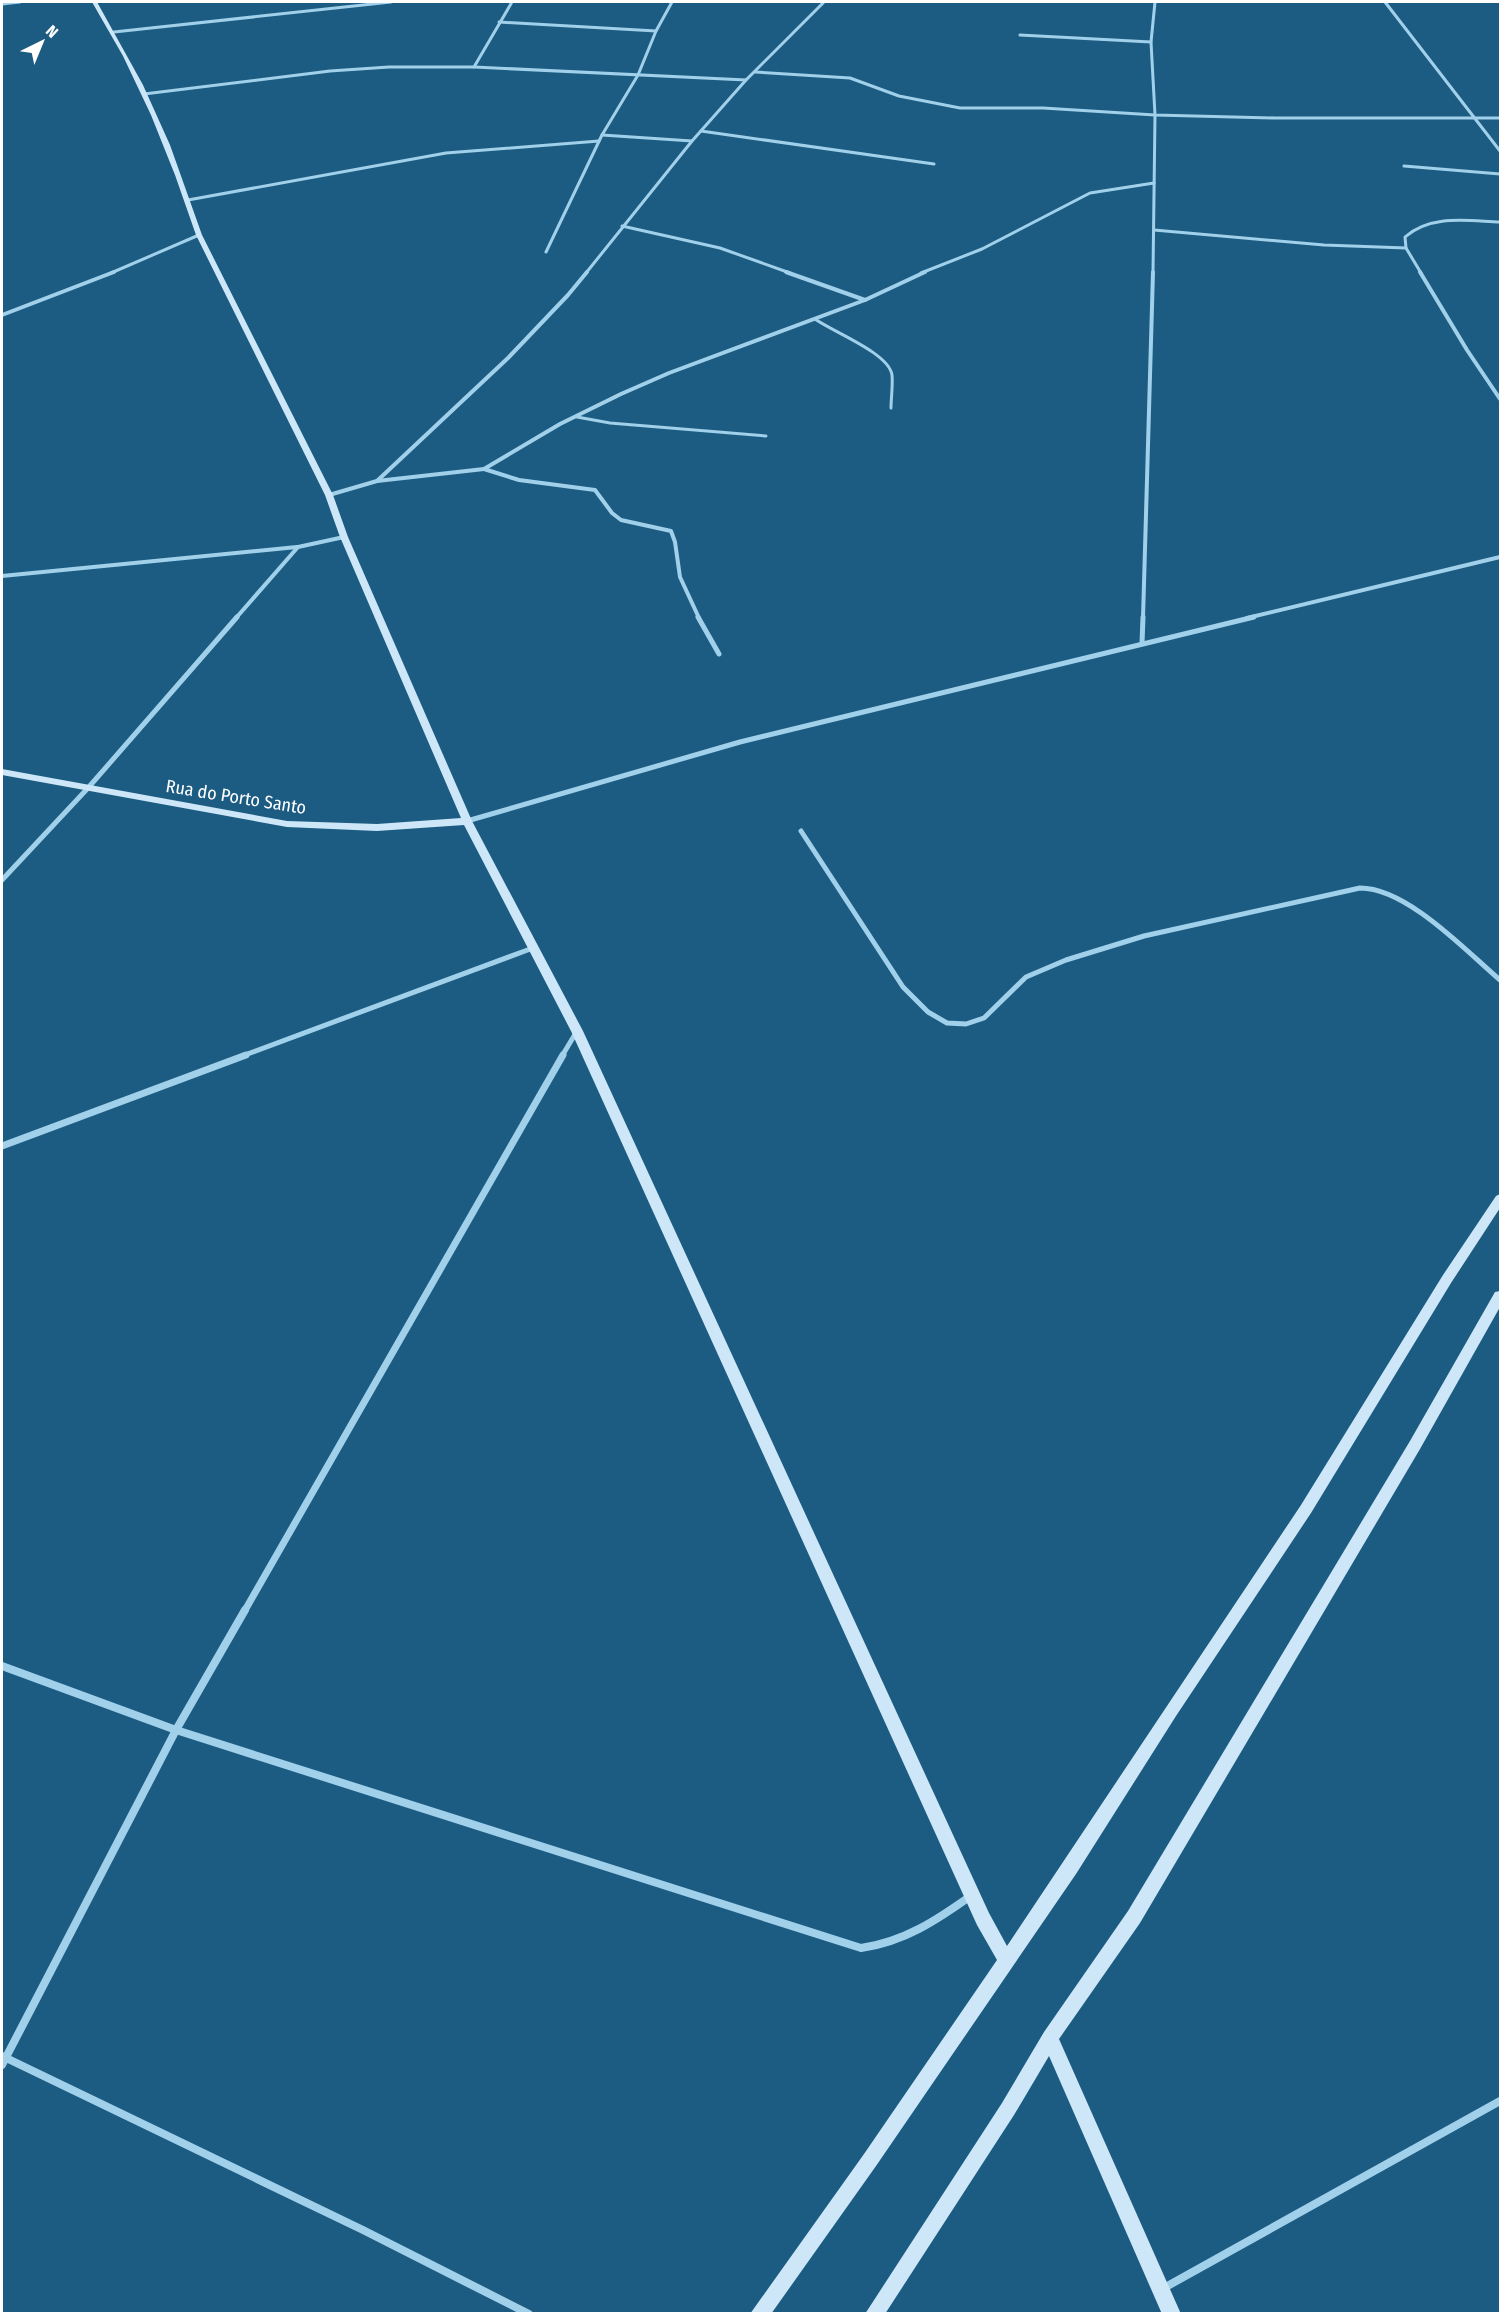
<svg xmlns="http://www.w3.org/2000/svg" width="1502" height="2315" viewBox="0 0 1502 2315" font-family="'Fira Sans Condensed',sans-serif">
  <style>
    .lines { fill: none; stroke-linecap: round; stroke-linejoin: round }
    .lane { stroke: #a1d0ea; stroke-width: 3 }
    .street-far4 { stroke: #a1d0ea; stroke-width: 3 }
    .street-far3 { stroke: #a1d0ea; stroke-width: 4 }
    .street-far2 { stroke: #a1d0ea; stroke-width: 5 }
    .street-far1 { stroke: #a1d0ea; stroke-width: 7 }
    .street { stroke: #a1d0ea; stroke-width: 8 }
    .secondary { fill: #cde7f8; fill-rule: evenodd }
    .labels { text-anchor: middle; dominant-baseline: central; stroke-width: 6; stroke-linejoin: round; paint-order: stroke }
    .street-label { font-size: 18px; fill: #fff; stroke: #1c5c82 }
  </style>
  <rect width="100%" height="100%" fill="#1c5c82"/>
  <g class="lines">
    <g class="lane">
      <path d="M815 319C833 332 889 353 892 375 893 386 891 398 891 408"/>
      <polyline points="577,417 610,423 766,436"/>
    </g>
    <g class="street-far4">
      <polyline points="1385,2 1500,151"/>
      <polyline points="2,4 20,2"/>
      <polyline points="499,22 656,31"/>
      <polyline points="114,32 391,2"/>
      <polyline points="1020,35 1151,42"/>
      <polyline points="474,67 512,2"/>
      <polyline points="755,72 850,78 899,96 960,108 1043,108 1155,115 1275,118 1500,118"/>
      <polyline points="144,94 330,71 389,67 474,67 746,80"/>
      <polyline points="701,131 934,164"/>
      <polyline points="602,135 692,141"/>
      <polyline points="1404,166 1500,174"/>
      <polyline points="188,200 446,153 599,141"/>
      <polyline points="622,226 720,248 790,273"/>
      <polyline points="1154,230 1324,245 1406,248"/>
      <polyline points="546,252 602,135 638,75 656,31 672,2"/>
      <polyline points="111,273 199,235"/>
      <polyline points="586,273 692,141 746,80 824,2"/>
      <polyline points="921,273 982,249 1090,193 1154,183"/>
      <polyline points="1153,273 1155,115 1151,42 1155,2"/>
      <path d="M1421 273 1406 248 1405 237C1431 214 1468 221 1500 222"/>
    </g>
    <g class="street-far3">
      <polyline points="786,272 865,300"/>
      <polyline points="1420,272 1467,350 1500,399"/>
      <polyline points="2,315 114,272"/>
      <polyline points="484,469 519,480 595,490 612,513 621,520 671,531 675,542 680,577 699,618"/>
      <polyline points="377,481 484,469 560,424 621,394 669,373 865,300 925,272"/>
      <polyline points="329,495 377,481 508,358 568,295 587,272"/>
      <polyline points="2,576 297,547"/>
      <polyline points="236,618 298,547 344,537"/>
      <polyline points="1143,618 1153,272"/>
      <polyline points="1247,618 1500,557"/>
    </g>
    <g class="street-far2">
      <polyline points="698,617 719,654"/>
      <polyline points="1142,643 1143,617"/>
      <polyline points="467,821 740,742 1254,617"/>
      <path d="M801 831 903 987 928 1012 947 1023 966 1024 984 1018 1026 977 1066 960 1144 936 1360 888C1407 888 1466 951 1500 980"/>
      <polyline points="2,880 88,788 237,617"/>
      <polyline points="242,1056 533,948"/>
      <polyline points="562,1056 577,1031"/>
    </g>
    <g class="street-far1">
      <polyline points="2,1146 246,1055"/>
      <polyline points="244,1612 563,1055"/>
    </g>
    <g class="street">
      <path d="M2 1666 176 1730 861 1948C904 1942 937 1920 972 1895"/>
      <polyline points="2,2056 363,2230 529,2314"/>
      <polyline points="2,2065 176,1730 245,1610"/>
      <polyline points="1162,2289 1500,2101"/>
    </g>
    <g class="secondary">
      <polygon points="92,2 97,2 143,85 170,145 202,235 333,495 348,537 472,821 583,1031 989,1913 1007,1946 1301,1505 1443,1275 1496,1196 1500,1194 1500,1208 1451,1283 1311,1513 1176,1716 1076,1874 876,2166 771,2314 750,2314 864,2154 997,1960 977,1925 571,1031 464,825 377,831 287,827 2,775 2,769 287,821 377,824 461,818 340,537 325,495 196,235 175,175 151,115 123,56"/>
      <polygon points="1500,1291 1500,1307 1420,1449 1140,1923 1059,2039 1181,2314 1162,2314 1049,2056 1014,2115 885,2314 865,2314 1002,2103 1044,2032 1128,1911 1410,1441 1495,1292"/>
    </g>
  </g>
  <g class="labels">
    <g class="street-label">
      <text transform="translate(236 797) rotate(9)">Rua do Porto Santo</text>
    </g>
  </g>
  <rect width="1502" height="2315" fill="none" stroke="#ffffff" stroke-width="6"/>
  <g transform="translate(42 42) rotate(43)" stroke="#1c5c82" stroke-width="4.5" paint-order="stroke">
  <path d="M0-4.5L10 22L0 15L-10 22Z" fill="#ffffff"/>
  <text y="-9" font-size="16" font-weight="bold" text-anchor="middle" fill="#ffffff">N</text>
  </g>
</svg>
